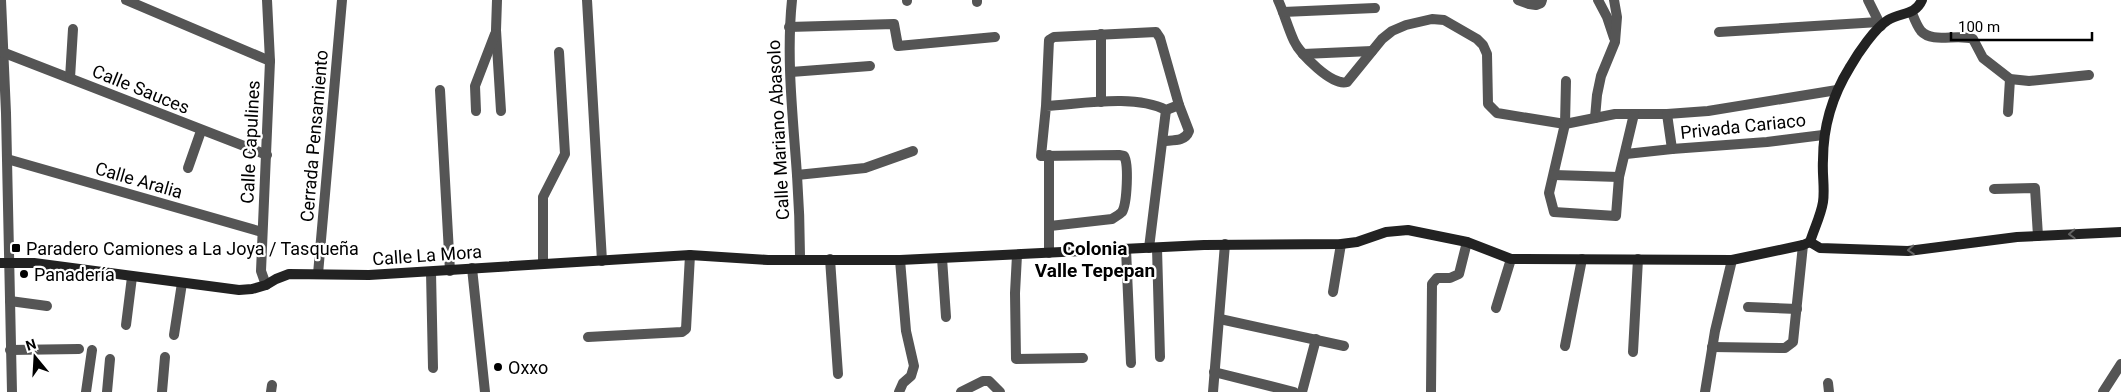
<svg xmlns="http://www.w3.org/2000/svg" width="2121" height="392" viewBox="0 0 2121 392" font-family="Roboto,sans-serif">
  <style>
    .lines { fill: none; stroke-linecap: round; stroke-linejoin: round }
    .street { stroke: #555; stroke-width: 10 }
    .secondary { stroke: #222; stroke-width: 10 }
    .oneway { stroke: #646464 }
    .poi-dot { fill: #000; stroke: #fff; stroke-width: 2 }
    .labels { text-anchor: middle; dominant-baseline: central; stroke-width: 4.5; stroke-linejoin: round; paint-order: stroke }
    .street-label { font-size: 18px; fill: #000; stroke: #fff }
    .poi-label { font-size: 18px; fill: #000; stroke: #fff; text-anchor: start }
    .neighbourhood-label { font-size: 19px; font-weight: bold; fill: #000; stroke: #fff }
  </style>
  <rect width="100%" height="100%" fill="#fff"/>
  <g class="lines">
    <g class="street">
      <polyline points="1,0 6,113 12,392"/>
      <polyline points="126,0 270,61"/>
      <polyline points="497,0 496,30 501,111"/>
      <polyline points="587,0 602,261"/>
      <path d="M792 0C786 58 793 117 797 175 799 203 800 231 800 259"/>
      <polyline points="907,0 907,1"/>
      <path d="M1278 0C1284 13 1288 28 1294 41 1300 54 1333 87 1347 82L1382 39 1392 31 1406 25 1432 19 1444 20 1477 39 1483 45 1487 54 1488 104 1497 113 1565 124 1615 114H1667L1708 111 1837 90"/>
      <polyline points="1518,0 1529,4 1536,5 1541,3 1542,0"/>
      <polyline points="1598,0 1607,17 1614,38"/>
      <polyline points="1868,0 1881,26"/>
      <polyline points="977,2 977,0"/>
      <polyline points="1283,12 1375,8"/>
      <path d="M1912 13C1914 18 1917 26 1921 31 1933 44 1957 33 1973 39L1983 58 2010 79 2029 81 2089 75"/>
      <polyline points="789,27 894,24 898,46 995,37"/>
      <polyline points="1719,32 1879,22"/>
      <polyline points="1101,34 1101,102"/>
      <polyline points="2,52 267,155"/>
      <polyline points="1303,54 1372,51"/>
      <polyline points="791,72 870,66"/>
      <polyline points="70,78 73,29"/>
      <polyline points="1566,81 1565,124 1549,193 1554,212 1616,216 1619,177 1634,114"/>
      <polyline points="440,90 450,271"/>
      <path d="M1046 106C1082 104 1134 94 1166 110L1179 105 1160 38 1156 32 1054 37 1049 40 1046 106 1041 156 1119 155 1124 156C1129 164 1127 204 1122 212 1119 215 1115 217 1112 219L1050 226"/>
      <polyline points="476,111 475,86 495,34"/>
      <polyline points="2008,112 2010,79"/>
      <polyline points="1667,114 1672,149 1767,142 1823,135"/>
      <polyline points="1595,118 1597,95 1601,76 1615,42 1617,17 1614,0"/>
      <path d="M1163 141C1173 140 1185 142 1189 131L1179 105"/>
      <polyline points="1626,154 1672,149"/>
      <polyline points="7,159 262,232"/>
      <polyline points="188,168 201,131"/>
      <polyline points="797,175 865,168 913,151"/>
      <polyline points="1554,175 1619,177"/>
      <polyline points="1994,189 2035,188 2038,236"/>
      <polyline points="1149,248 1166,110"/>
      <polyline points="1157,248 1160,357"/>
      <polyline points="1126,249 1131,363"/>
      <polyline points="1049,253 1049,155"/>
      <polyline points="1017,255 1015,293 1016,359 1083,358"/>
      <polyline points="942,258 946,317"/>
      <polyline points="830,259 838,374"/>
      <polyline points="543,263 543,197 565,154 559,52"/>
      <polyline points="472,268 485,392"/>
      <polyline points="431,272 433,368"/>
      <polyline points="318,274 342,0"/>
      <polyline points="266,285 261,271 270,61 267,0"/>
      <polyline points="1333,292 1341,244"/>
      <polyline points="10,301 47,306"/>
      <polyline points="1748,307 1797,309"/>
      <polyline points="1496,308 1511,259"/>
      <polyline points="1220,319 1344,346"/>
      <polyline points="126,325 132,277"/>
      <polyline points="174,335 182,283"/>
      <polyline points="588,337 682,332 686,329 690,255"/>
      <polyline points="1565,346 1582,259"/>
      <polyline points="1712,347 1785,348 1793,342 1803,245"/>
      <polyline points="10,350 79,349"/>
      <polyline points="1633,352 1638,259"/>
      <polyline points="1214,372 1294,392"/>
      <polyline points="1828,383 1829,392"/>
      <polyline points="86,392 92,350"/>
      <polyline points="107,392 110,359"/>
      <polyline points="162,392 165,357"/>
      <polyline points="271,392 272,385"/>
      <polyline points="899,392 903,383 911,376 914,366 906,331 900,260"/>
      <polyline points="961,392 983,381 989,381 1000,392"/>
      <polyline points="1213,392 1225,244"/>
      <polyline points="1302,392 1316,339"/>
      <polyline points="1431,392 1432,284 1437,278 1450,278 1459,274 1467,242"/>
      <polyline points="1705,392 1715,331 1732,260"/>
      <polyline points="2103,392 2121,364"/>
    </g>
    <g class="secondary">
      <polyline points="1810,242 1820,248 1908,251 2017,237 2121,232"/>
      <path d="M1810 242C1814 229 1821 215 1823 202 1825 189 1822 174 1823 160 1823 125 1832 96 1850 67 1858 53 1875 28 1888 20 1901 12 1915 16 1922 0"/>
      <polyline points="0,263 34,263 239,290 252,289 266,285 276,279 289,274 369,275 690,255 768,260 900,260 1204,245 1341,244 1357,242 1386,232 1408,230 1467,242 1511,259 1732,260 1803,245 1810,242"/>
    </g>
  </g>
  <defs><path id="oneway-chevron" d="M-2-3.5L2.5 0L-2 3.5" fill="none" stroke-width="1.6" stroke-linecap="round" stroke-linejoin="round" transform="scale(1.25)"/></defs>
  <g class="oneway">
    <use href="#oneway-chevron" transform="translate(2072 234) rotate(177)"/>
    <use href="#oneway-chevron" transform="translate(1911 250) rotate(176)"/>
  </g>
  <g class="poi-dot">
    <rect x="11" y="243" width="10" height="10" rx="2.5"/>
    <circle cx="24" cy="274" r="5"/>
    <circle cx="498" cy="367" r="5"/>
  </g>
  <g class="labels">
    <g class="street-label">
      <text transform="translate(141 89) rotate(22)">Calle Sauces</text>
      <text transform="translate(1743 126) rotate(-6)">Privada Cariaco</text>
      <text transform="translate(778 130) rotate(-93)">Calle Mariano Abasolo</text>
      <text transform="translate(314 136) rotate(-85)">Cerrada Pensamiento</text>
      <text transform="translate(250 142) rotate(-87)">Calle Capulines</text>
      <text transform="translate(139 180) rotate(16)">Calle Aralia</text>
      <text transform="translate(427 255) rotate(-4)">Calle La Mora</text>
    </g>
    <g class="poi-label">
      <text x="26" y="248">Paradero Camiones a La Joya / Tasqueña</text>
      <text x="34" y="274">Panadería</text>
      <text x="508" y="367">Oxxo</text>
    </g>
    <g class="neighbourhood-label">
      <text x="1095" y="248">Colonia<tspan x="1095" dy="22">Valle Tepepan</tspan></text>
    </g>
  </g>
  <g transform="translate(35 357) rotate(342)" stroke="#ffffff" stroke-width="4" paint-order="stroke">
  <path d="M0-4L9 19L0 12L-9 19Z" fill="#000000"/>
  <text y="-8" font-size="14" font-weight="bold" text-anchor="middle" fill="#000000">N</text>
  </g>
  <path d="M1951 32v8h141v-8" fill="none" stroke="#000000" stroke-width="2.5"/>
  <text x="1958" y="32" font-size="15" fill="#000000" stroke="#ffffff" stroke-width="4" paint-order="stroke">100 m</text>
</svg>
